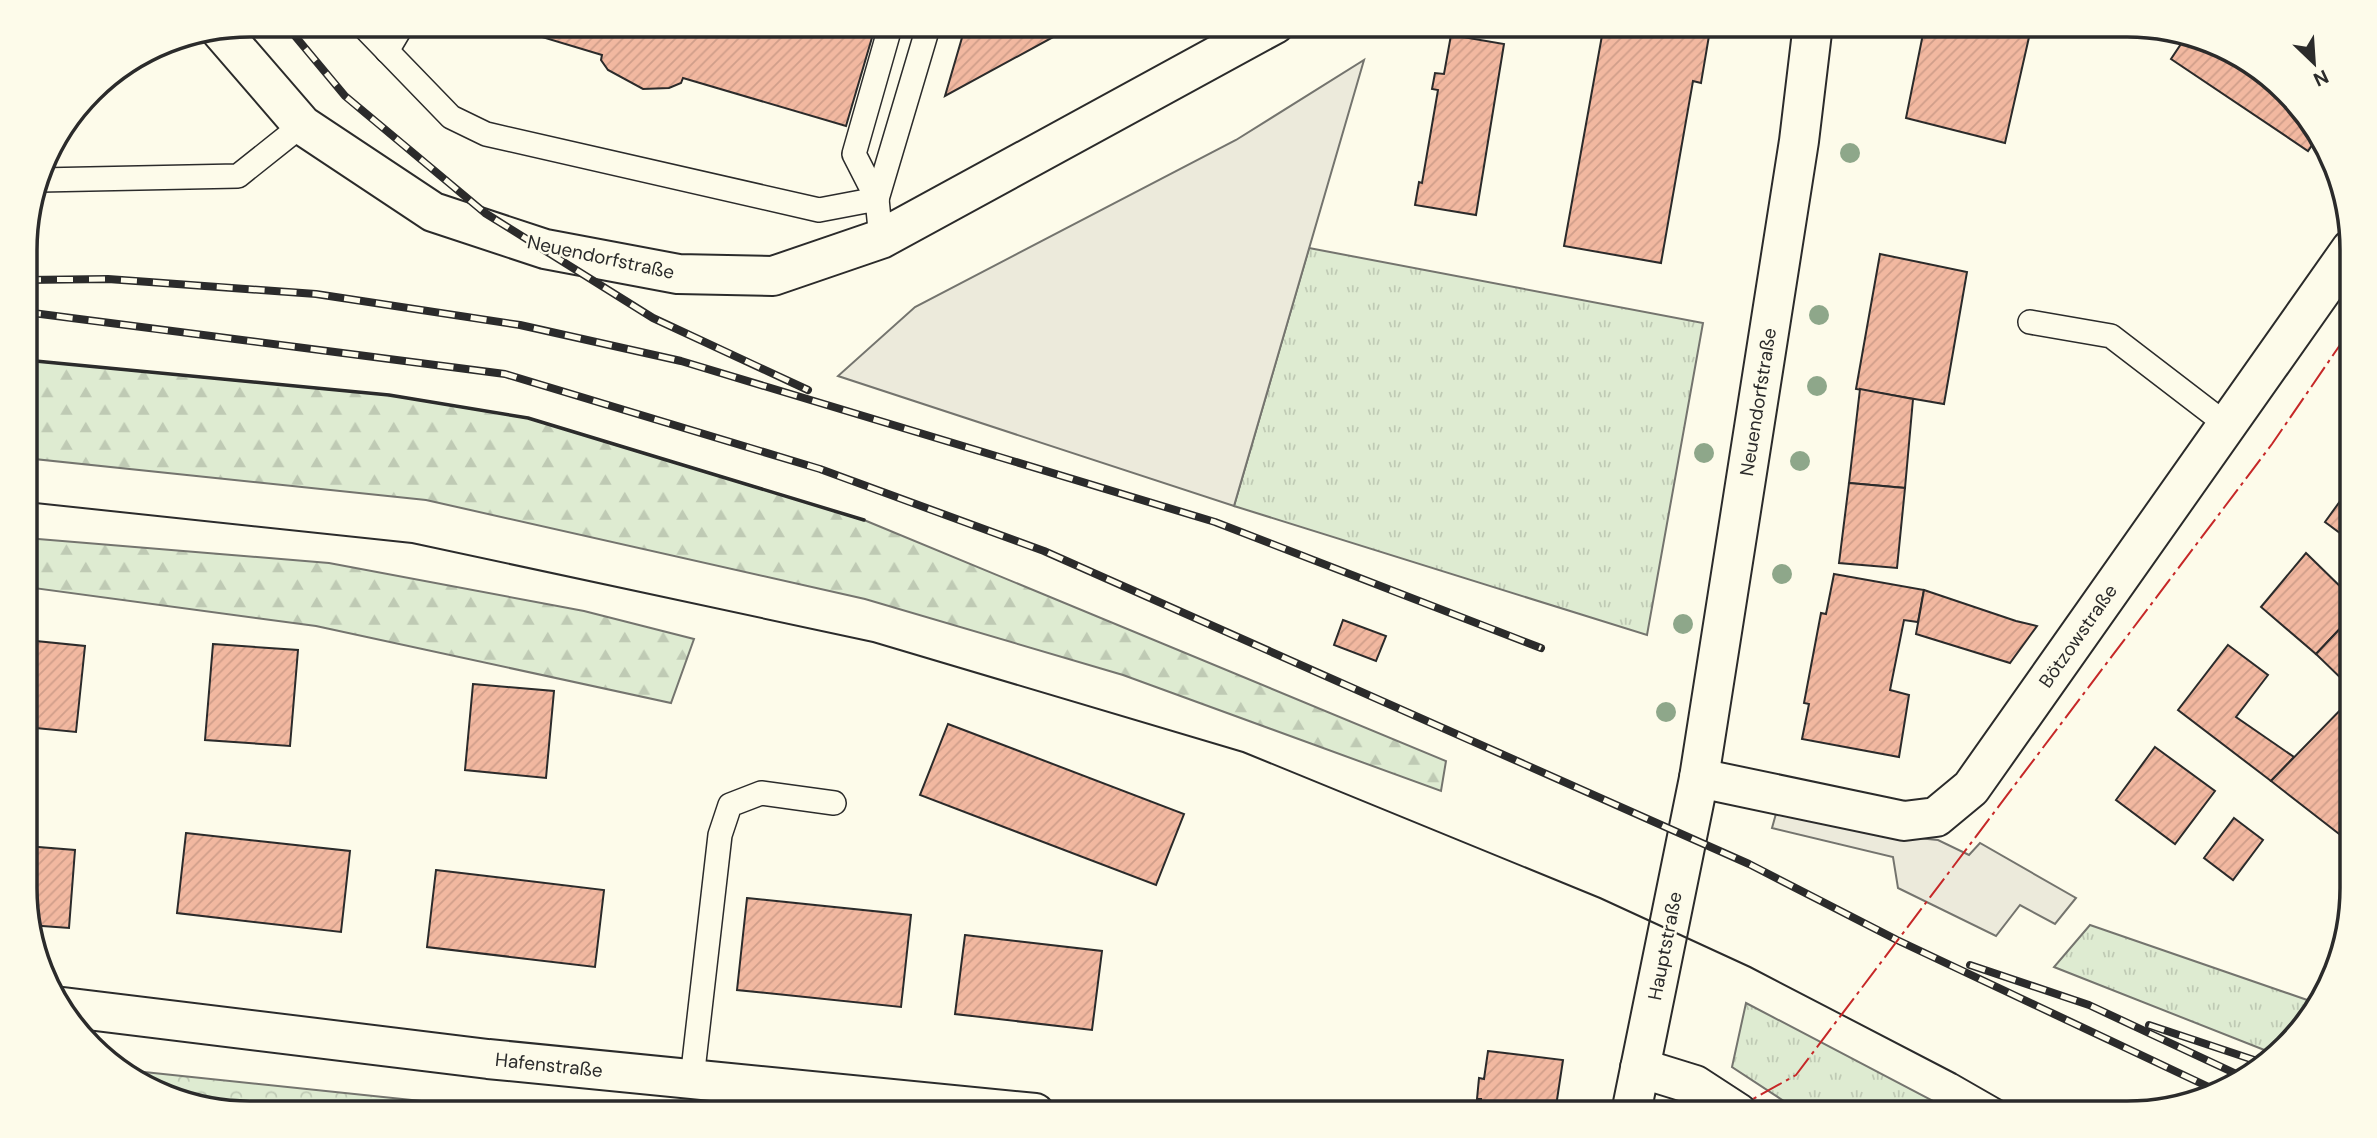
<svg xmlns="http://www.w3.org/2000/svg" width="2377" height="1138" viewBox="0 0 2377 1138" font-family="'DM Sans',sans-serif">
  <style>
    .grass { fill: url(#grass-tufts); stroke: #74746e; stroke-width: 2 }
    .forest { fill: url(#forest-firs); stroke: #74746e; stroke-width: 2 }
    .park { fill: url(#park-crowns); stroke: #74746e; stroke-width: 2 }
    .parking { fill: #eceadb; stroke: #74746e; stroke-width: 2 }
    .building { fill: url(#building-hatch); stroke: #2b2b2b; stroke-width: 2 }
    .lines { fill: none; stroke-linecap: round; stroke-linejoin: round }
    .lane-casing { stroke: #2b2b2b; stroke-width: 26 }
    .street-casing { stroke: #2b2b2b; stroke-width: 42 }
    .secondary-casing { stroke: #2b2b2b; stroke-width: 42 }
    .lane { stroke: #fdfbea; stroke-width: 23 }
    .street { stroke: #fdfbea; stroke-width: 38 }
    .secondary { stroke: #fdfbea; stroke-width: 38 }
    .tram { stroke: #2b2b2b; stroke-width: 2 }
    .rail-casing { stroke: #2b2b2b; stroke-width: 8 }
    .rail { stroke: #fdfbea; stroke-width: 5; stroke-dasharray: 16; stroke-linecap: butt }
    .wall { stroke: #2b2b2b; stroke-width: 3.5 }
    .power { stroke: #c62828; stroke-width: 2; stroke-dasharray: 24 5 3.5 5; stroke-linecap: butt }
    .tree { fill: #8ea78a }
    .labels { text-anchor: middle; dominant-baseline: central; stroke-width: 5; stroke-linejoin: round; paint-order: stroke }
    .street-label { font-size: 19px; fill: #2b2b2b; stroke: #fdfbea }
    .rim { fill: none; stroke: #2b2b2b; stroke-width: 3.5 }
  </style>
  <defs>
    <pattern id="grass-tufts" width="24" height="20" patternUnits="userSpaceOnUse" patternTransform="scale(1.75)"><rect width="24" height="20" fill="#deebd1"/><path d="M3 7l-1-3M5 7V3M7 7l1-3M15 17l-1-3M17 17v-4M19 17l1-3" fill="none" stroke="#bfcab4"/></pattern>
    <pattern id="forest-firs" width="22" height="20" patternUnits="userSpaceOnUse" patternTransform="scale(1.75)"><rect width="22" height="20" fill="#deebd1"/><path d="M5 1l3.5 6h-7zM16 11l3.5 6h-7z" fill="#bfcab4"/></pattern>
    <pattern id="park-crowns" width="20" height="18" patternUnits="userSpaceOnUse" patternTransform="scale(1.75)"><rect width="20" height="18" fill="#deebd1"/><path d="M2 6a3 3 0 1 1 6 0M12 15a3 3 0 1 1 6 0" fill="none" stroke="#bfcab4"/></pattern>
    <pattern id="building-hatch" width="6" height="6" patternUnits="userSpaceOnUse" patternTransform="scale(1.75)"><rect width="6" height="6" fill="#f2b8a0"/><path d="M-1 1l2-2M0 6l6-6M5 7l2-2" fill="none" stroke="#d09e8a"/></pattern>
  </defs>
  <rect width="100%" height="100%" fill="#fdfbea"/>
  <g class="grass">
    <polygon points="1309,248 1703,323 1647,635 1234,506"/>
    <polygon points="2090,925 2316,1003 2272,1053 2054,967"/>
    <polygon points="1746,1003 1939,1104 1953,1113 1802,1113 1732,1067"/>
  </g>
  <g class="forest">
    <polygon points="25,360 389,395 528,418 864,520 1446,761 1441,791 1123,675 865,599 426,500 25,458"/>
    <polygon points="26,538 329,563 584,611 694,639 671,703 316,626 26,587"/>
  </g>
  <polygon class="park" points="125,1070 536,1113 250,1113 150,1090"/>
  <g class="parking">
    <polygon points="1364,60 1234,506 838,376 915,307 1236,140"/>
    <polygon points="1777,810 1887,835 1938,840 1969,855 1980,843 2076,898 2055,924 2020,905 1996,936 1898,888 1893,857 1772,828"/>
  </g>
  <g class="building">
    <polygon points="499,24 876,24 846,126 683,78 681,83 669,88 643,89 608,70 601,60 602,55"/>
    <polygon points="966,24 1077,24 945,96"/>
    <polygon points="1573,24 1711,24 1701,83 1693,81 1661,263 1564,246 1603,30"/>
    <polygon points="1925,24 2032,24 2005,143 1906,118"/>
    <polygon points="1451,35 1504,44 1476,215 1415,205 1419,182 1422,183 1438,90 1432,89 1435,73 1444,74"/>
    <polygon points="2185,38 2227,48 2314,124 2319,135 2308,151 2171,59"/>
    <polygon points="1880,254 1967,272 1944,404 1856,389"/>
    <polygon points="1860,389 1913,399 1905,488 1849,483"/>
    <polygon points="1849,483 1905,488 1897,568 1839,563"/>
    <polygon points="2351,486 2352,542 2325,522"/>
    <polygon points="2306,553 2352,598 2352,616 2316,654 2261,607"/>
    <polygon points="1834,574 1924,590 1918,622 1904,620 1890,690 1909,695 1899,757 1802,739 1809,704 1804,703 1821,613 1826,614"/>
    <polygon points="1924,590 2016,621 2037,626 2010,663 1916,634"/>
    <polygon points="2352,616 2352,689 2316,654"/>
    <polygon points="1343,620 1386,636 1376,661 1334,645"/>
    <polygon points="26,640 85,646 76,732 26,727"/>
    <polygon points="213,644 298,650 290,746 205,740"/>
    <polygon points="2228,645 2268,675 2236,717 2294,757 2271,781 2178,710"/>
    <polygon points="473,684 554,691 546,778 465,770"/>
    <polygon points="2352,698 2352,844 2271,781"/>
    <polygon points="948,724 1184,814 1156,885 920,795"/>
    <polygon points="2155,747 2215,791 2175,844 2116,800"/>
    <polygon points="2234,818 2263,840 2233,880 2204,858"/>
    <polygon points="186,833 350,851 341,932 177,913"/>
    <polygon points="26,846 75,850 69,928 29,925"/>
    <polygon points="436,870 604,890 595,967 427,947"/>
    <polygon points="747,898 911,915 901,1007 737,990"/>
    <polygon points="965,935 1102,951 1092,1030 955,1014"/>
    <polygon points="1488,1051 1563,1060 1555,1113 1479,1113 1481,1099 1477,1099 1479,1078 1484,1079"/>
  </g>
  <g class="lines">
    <defs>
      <g id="lane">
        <polyline points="361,24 451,117 486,134 819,210 877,199 881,239"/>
        <polyline points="387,51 403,24"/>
        <polyline points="40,180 238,176 302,125"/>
        <polyline points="877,199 854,154 891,24"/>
        <polyline points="877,199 929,24"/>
        <polyline points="2030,322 2111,336 2227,425"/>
        <polyline points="692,1079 720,835 730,805 761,793 834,803"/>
      </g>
      <g id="street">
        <polyline points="220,30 302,125 433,212 545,249 678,274 773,276 881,239 1275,24"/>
        <polyline points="1699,778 1904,821 1936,817 1971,788 2351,249"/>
        <polyline points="63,1007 488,1059 1035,1113"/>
        <polyline points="1640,1068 1695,1085 1738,1113"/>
      </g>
      <polyline id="secondary" points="1631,1113 1699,778 1799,141 1813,24"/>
    </defs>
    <use href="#lane" class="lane-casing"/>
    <use href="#street" class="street-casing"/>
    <use href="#secondary" class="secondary-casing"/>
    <use href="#lane" class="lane"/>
    <use href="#street" class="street"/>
    <use href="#secondary" class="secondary"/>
    <polyline class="tram" points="26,502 412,543 873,642 1243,752 1600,898 1750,967 1956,1074 2024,1113"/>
    <defs>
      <g id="rail">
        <polyline points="285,24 345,96 485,213 653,318 808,390"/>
        <polyline points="25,280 108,279 316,294 520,325 681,361 1215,522 1541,648"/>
        <polyline points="25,312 505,374 820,469 1044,551 1749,864 1897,940 2213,1089"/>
        <polyline points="1970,965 2089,1005 2245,1078"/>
        <polyline points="2149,1025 2263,1063"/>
      </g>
    </defs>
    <use href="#rail" class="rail-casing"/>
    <use href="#rail" class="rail"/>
    <polyline class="wall" points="25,360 389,395 528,418 864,520"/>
    <polyline class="power" points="1728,1113 1796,1075 2272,444 2351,329"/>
  </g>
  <g class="tree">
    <circle cx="1850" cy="153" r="10"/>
    <circle cx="1819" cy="315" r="10"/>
    <circle cx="1817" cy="386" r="10"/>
    <circle cx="1704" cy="453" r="10"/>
    <circle cx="1800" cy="461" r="10"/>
    <circle cx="1782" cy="574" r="10"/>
    <circle cx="1683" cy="624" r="10"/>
    <circle cx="1666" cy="712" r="10"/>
  </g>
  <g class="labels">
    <g class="street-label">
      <text transform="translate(601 257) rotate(12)">Neuendorfstraße</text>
      <text transform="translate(1758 402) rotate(-81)">Neuendorfstraße</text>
      <text transform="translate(2078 636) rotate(-55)">Bötzowstraße</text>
      <text transform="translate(1665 946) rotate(-79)">Hauptstraße</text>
      <text transform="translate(549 1065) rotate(6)">Hafenstraße</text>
    </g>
  </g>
  <path d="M0 0H2377V1138H0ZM250 37H2127A213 213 0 0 1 2340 250V888A213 213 0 0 1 2127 1101H250A213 213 0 0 1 37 888V250A213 213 0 0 1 250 37Z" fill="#fdfbea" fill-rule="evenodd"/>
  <path class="rim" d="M250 37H2127A213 213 0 0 1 2340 250V888A213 213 0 0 1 2127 1101H250A213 213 0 0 1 37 888V250A213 213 0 0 1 250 37Z"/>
  <g transform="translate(2314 63) rotate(155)" stroke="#fdfbea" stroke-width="5" paint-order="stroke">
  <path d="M0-5L12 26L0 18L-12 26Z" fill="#2b2b2b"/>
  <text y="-10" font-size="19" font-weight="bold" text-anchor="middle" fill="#2b2b2b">N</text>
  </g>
</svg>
